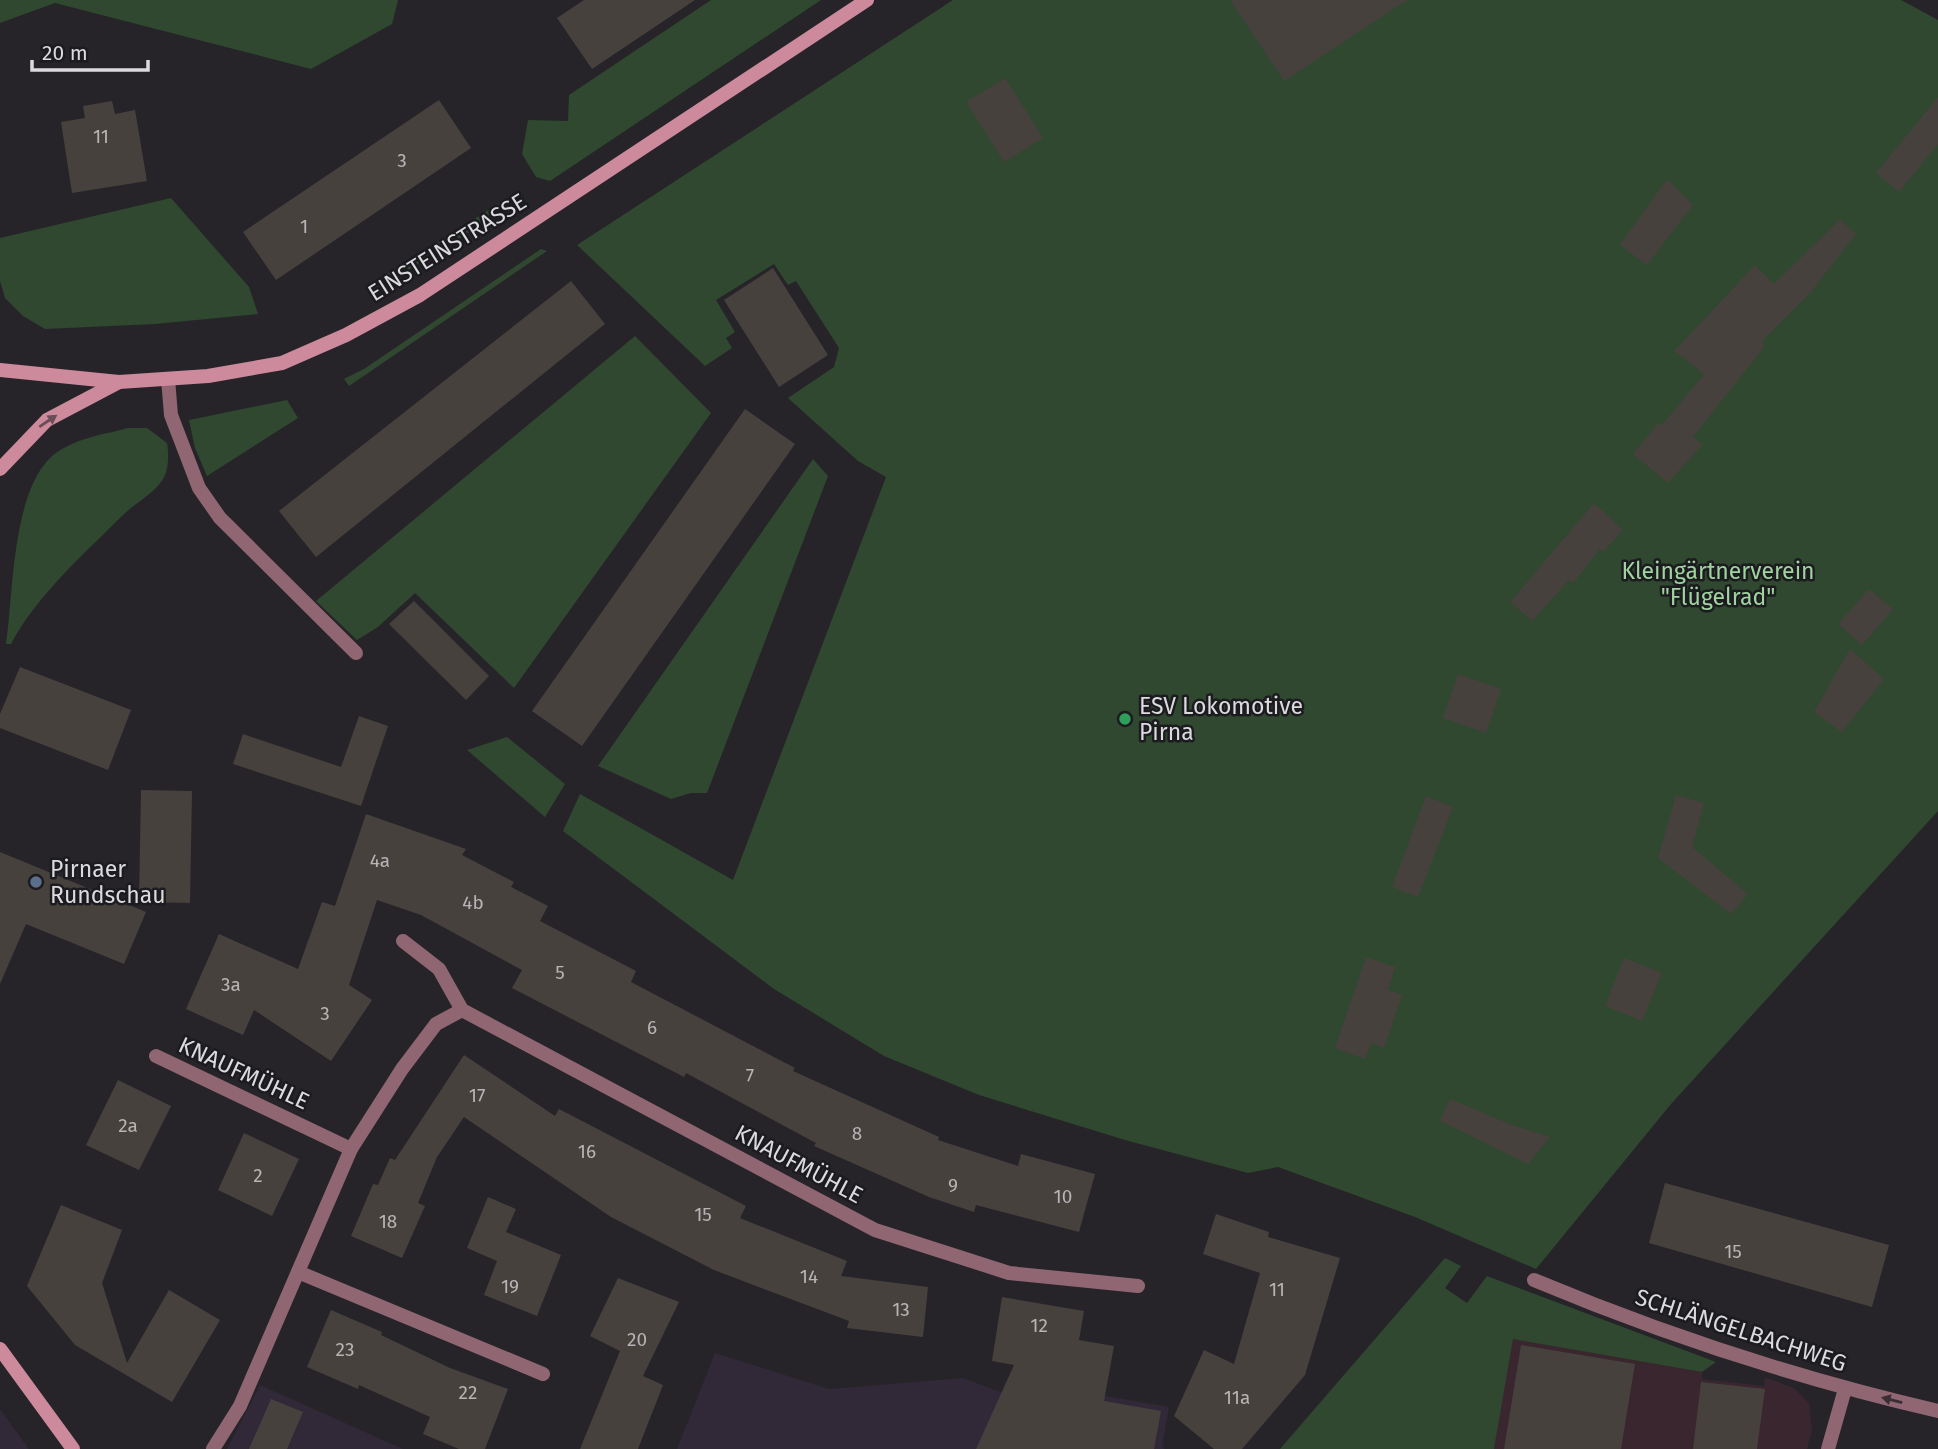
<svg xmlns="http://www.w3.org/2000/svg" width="1938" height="1449" viewBox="0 0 1938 1449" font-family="'Fira Sans',sans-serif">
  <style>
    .commercial { fill: #312838 }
    .industrial { fill: #39262e }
    .green { fill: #2f482f }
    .building { fill: #47413e }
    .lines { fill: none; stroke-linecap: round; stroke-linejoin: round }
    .street { stroke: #8f6671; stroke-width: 14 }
    .secondary { stroke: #cc8a9c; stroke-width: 14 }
    .oneway { fill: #6b4d57 }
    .oneway2 { fill: #392e34 }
    .leisure-dot { fill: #2e9e5b; stroke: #1c1b1f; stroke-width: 2.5 }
    .service-dot { fill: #5c6f8a; stroke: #1c1b1f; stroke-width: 2.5 }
    .labels { text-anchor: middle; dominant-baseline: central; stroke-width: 5; stroke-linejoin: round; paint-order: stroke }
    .number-label { font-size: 19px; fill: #b6b4b5 }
    .street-label { font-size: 23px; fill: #dbdadd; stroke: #1c1b1f }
    .park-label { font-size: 23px; fill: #a0d49f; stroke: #1c1b1f }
    .poi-label { font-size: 23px; fill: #dbdadd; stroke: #1c1b1f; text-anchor: start }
  </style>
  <rect width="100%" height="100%" fill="#262429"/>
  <g class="commercial">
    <polygon points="715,1353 829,1389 963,1378 1092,1426 1100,1395 1169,1407 1162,1447 1164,1449 677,1449"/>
    <polygon points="260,1385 403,1449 227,1449"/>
    <polygon points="0,1409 29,1449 0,1449"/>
  </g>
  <polygon class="industrial" points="1512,1338 1702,1372 1702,1379 1764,1386 1765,1377 1794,1388 1809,1403 1812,1430 1807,1449 1494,1449"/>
  <g class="green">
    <polygon points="0,0 398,0 392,24 311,69 55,3 0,23"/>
    <polygon points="711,0 821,0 550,181 536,177 522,154 528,120 568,121 569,95"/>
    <polygon points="953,0 1901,0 1938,20 1938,811 1671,1104 1536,1269 1415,1217 1278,1167 1248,1173 1125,1140 979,1095 884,1056 774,989 563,831 580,794 733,880 886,477 858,461 788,398 834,367 839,348 796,281 788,285 774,264 716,300 735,332 726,338 732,348 705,366 577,245"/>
    <polygon points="171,198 249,287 258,314 155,324 45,329 23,316 5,298 0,281 0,238"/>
    <polygon points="500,203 494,217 371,293 366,287"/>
    <polygon points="541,249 547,251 349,386 344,379 364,369"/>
    <polygon points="635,336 711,413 514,688 415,593 378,627 357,640 316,601"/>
    <polygon points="287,400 298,418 207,476 195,448 189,420"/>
    <path d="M128 428H147L167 443C169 454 169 469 163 479 155 493 135 503 123 515 84 554 37 595 11 644H6C14 592 11 477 62 449 82 437 106 434 128 428Z"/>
    <polygon points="813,459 828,476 707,793 691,793 671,799 598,766"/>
    <polygon points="507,737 565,784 545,817 467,750"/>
    <polygon points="1445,1258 1461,1266 1445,1288 1467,1303 1487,1276 1716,1362 1702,1372 1513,1339 1494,1449 1280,1449"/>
  </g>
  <g class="building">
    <polygon points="584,0 695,0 592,69 557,18"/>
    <polygon points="1230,0 1407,0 1284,81"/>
    <polygon points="1005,78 1043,138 1004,162 966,102"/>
    <polygon points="1938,97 1938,144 1899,192 1876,173"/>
    <polygon points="439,100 471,148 276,280 243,232"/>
    <polygon points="112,101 115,114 135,110 147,181 72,193 61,122 85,118 83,106"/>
    <polygon points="1667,179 1693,205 1647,265 1620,245"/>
    <polygon points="1840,219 1856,234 1810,293 1764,339 1762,343 1765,346 1693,437 1702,445 1668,483 1633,454 1659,422 1662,425 1704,374 1674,351 1755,265 1774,284"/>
    <polygon points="773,268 828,355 779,387 724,300"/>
    <polygon points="571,281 605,324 316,557 279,511"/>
    <polygon points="745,409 795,444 582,746 532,711"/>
    <polygon points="1594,503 1623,530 1603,552 1600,549 1573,583 1569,580 1532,621 1510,602"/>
    <polygon points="1869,589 1893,609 1862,645 1838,624"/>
    <polygon points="414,601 489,676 466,700 389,624"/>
    <polygon points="1850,649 1884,679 1842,732 1814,712"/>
    <polygon points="20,667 131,710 108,770 0,728 0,714"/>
    <polygon points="1458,674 1501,689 1486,733 1443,718"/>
    <polygon points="359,716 388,726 361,806 233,764 243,734 341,767"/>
    <polygon points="141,790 192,791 190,903 139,902"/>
    <polygon points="1676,795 1704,803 1692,847 1748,894 1731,914 1658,858"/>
    <polygon points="1426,796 1453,807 1418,897 1392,887"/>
    <polygon points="366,814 466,849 462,855 514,882 511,887 548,906 540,921 636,971 631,982 795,1068 793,1071 939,1137 938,1140 1018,1166 1021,1154 1095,1174 1079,1232 976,1205 974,1212 929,1197 814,1146 816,1143 686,1073 684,1077 512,988 522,970 421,915 377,900 349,985 372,1000 331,1061 254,1010 243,1035 186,1009 219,934 298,969 322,902 335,906"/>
    <polygon points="0,852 146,912 124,964 26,924 0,984"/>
    <polygon points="1366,957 1395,967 1388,990 1402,995 1384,1048 1371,1043 1365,1059 1335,1048"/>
    <polygon points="1624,958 1662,973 1642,1021 1605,1006"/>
    <polygon points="464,1055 555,1116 559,1109 746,1206 740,1218 847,1261 841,1276 928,1287 923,1337 847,1328 849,1321 714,1270 611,1217 464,1117 437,1157 418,1203 425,1206 402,1258 351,1236 373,1184 378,1185 390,1158 395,1160"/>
    <polygon points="118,1080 171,1106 139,1170 86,1145"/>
    <polygon points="1450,1099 1512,1125 1550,1137 1528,1164 1440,1121"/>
    <polygon points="244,1133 299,1159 272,1216 218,1190"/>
    <polygon points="1665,1183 1889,1245 1872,1307 1649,1243"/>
    <polygon points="488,1197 516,1209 506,1232 561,1255 537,1316 484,1295 497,1261 467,1248"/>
    <polygon points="61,1205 122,1230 102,1283 127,1363 169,1290 220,1320 172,1402 75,1345 27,1286"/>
    <polygon points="1216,1214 1269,1232 1268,1237 1340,1258 1305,1375 1242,1449 1214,1449 1174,1416 1204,1350 1234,1364 1260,1273 1203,1254"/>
    <polygon points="618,1278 679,1302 643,1376 663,1385 638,1449 580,1449 620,1351 590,1336"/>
    <polygon points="1002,1297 1084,1311 1079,1340 1114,1346 1104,1401 1161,1411 1154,1449 976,1449 1014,1365 992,1361"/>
    <polygon points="331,1310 382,1332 381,1335 450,1368 508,1389 485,1449 459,1449 423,1434 430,1417 359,1385 358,1389 307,1367"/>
    <polygon points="1521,1345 1635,1364 1621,1449 1504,1449"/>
    <polygon points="1701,1382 1765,1389 1757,1449 1693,1449"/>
    <polygon points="271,1399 303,1412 287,1449 249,1449"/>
  </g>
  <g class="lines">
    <g class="street">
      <polyline points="168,379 171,415 199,488 220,518 356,653"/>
      <polyline points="403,941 439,969 462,1010 875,1230 1009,1273 1138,1286"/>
      <polyline points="156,1056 351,1149"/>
      <polyline points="298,1272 543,1374"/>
      <path d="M1534 1280C1665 1335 1800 1379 1938 1411"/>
      <polyline points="213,1449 240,1406 351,1149 402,1069 436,1024 462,1010"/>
      <polyline points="1828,1449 1845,1389"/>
    </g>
    <g class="secondary">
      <polyline points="0,370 119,382 208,376 282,363 346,335 420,295 867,0"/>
      <polyline points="0,469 47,420 119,382"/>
      <polyline points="0,1349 73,1449"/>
    </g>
  </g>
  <defs><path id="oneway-solid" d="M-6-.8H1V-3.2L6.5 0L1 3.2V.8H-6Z" transform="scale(1.75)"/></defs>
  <use class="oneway" href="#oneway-solid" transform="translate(48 421) rotate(-34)"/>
  <use class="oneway2" href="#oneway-solid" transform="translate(1892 1400) rotate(-166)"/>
  <circle class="leisure-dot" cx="1125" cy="719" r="7"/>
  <circle class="service-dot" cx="36" cy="882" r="7"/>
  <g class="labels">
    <g class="number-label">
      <text x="101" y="136">11</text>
      <text x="402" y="160">3</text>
      <text x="304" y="226">1</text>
      <text x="380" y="860">4a</text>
      <text x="473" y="902">4b</text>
      <text x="560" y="972">5</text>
      <text x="231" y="984">3a</text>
      <text x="325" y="1013">3</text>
      <text x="652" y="1027">6</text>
      <text x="750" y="1075">7</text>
      <text x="477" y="1095">17</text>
      <text x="128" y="1125">2a</text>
      <text x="857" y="1133">8</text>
      <text x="587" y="1151">16</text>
      <text x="258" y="1175">2</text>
      <text x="953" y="1185">9</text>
      <text x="1063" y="1196">10</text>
      <text x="703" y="1214">15</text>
      <text x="388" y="1221">18</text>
      <text x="1733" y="1251">15</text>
      <text x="809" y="1276">14</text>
      <text x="510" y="1286">19</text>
      <text x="1277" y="1289">11</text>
      <text x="901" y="1309">13</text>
      <text x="1039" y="1325">12</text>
      <text x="637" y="1339">20</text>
      <text x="345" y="1349">23</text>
      <text x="468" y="1392">22</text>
      <text x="1237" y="1397">11a</text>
    </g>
    <g class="street-label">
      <text transform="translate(447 247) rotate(-32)">EINSTEINSTRASSE</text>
      <text transform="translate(244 1073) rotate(25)">KNAUFMÜHLE</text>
      <text transform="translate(799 1164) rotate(28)">KNAUFMÜHLE</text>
      <text transform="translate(1741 1330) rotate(18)">SCHLÄNGELBACHWEG</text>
    </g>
    <g class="park-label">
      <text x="1718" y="571">Kleingärtnerverein<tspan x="1718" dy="26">"Flügelrad"</tspan></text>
    </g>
    <g class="poi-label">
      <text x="1139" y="706">ESV Lokomotive<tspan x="1139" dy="26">Pirna</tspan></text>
      <text x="50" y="869">Pirnaer<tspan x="50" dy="26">Rundschau</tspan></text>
    </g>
  </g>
  <path d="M32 60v10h116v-10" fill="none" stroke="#dbdadd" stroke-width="3.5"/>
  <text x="42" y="60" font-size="21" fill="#dbdadd" stroke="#1c1b1f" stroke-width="5" paint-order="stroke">20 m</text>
</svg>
